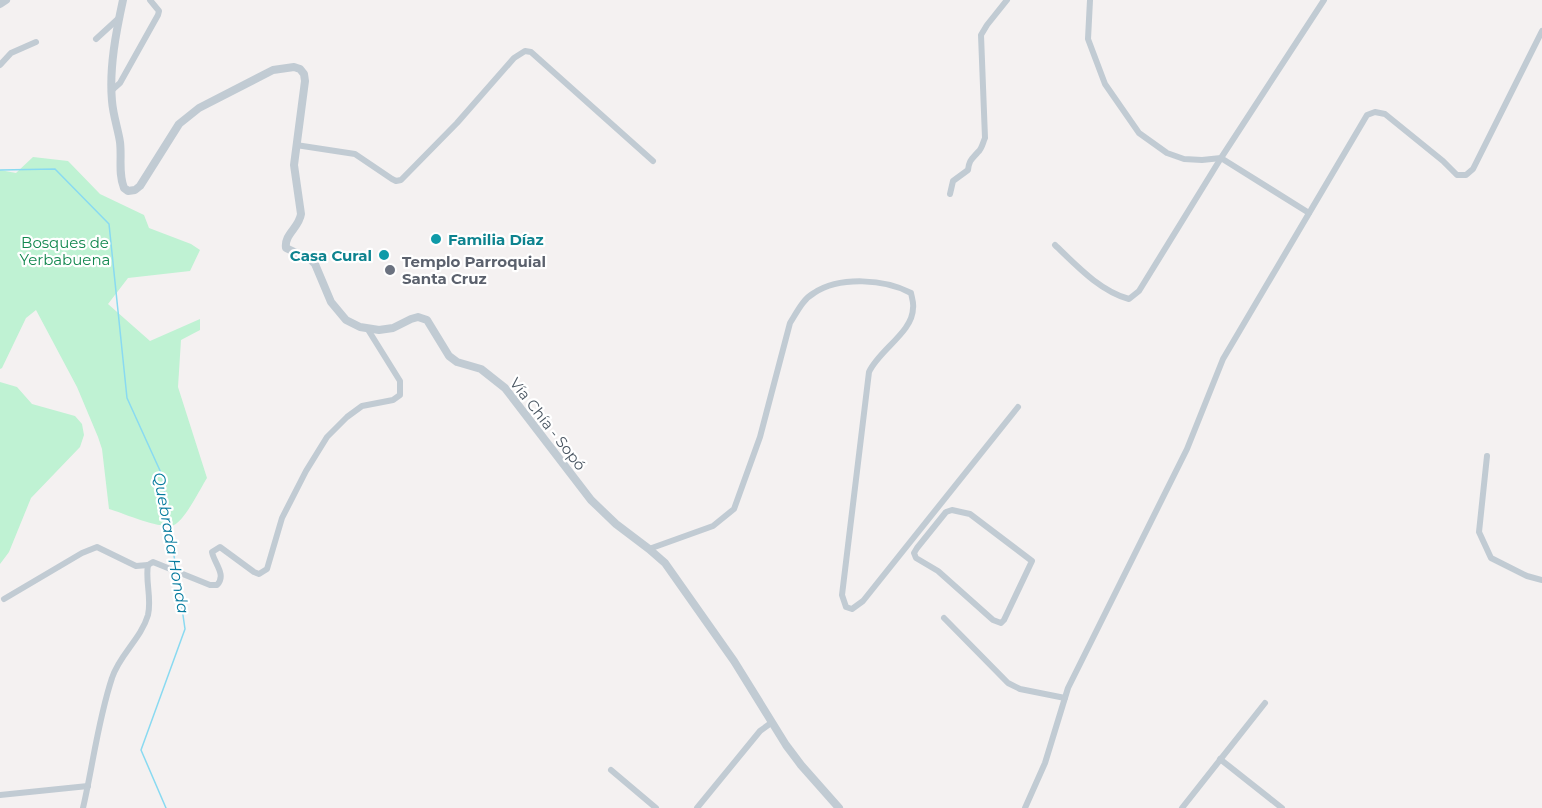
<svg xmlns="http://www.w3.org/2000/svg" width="1542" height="808" viewBox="0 0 1542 808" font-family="Montserrat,sans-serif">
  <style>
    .green { fill: #bff2d3 }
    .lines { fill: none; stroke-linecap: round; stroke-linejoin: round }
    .stream { stroke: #89daf1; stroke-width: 1.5 }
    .minor { stroke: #c1cbd3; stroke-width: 6 }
    .tertiary { stroke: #c1cbd3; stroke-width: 8 }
    .culture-dot { fill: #0f9aa8; stroke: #fff; stroke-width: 2 }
    .worship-dot { fill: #6b7280; stroke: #fff; stroke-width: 2 }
    .labels { text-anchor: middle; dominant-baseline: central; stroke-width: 4.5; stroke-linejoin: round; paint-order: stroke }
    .culture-label { font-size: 15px; font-weight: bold; fill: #0d838f; stroke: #fff; text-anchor: start }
    .park-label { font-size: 15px; fill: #12884f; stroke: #fff }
    .worship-label { font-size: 15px; font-weight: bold; fill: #5b616d; stroke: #fff; text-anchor: start }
    .street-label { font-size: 15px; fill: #485460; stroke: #fff }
    .water-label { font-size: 16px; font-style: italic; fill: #067b9e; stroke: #fff }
  </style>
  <rect width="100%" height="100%" fill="#f4f1f1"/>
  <g class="green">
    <path d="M33 157 68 161 100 194 144 215 149 228 191 244 200 250 190 271 128 278 108 304 150 341 200 319V330L181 340 178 387 207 478C200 489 185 520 174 525 161 530 123 513 109 509L102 449 98 437 77 387 36 310 26 318 2 368 0 369V170L16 173Z"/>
    <polygon points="0,382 17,387 32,404 75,416 82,424 84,435 80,447 31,498 9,552 0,564"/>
  </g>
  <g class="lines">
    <g class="stream">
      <polyline points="0,170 55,169 109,224 127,398 162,475 176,569"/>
      <polyline points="166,808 141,750 185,629 177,574"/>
    </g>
    <g class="minor">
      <polyline points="1090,0 1088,39 1105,84 1139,133 1167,153 1184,159 1202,160 1221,158 1309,213"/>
      <polyline points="96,39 120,17"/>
      <polyline points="0,65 11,53 36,42"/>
      <polyline points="111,91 120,83 158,15 159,11 150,0"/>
      <polyline points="296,145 355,154 392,179 396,181 401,180 457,123 514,58 525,51 531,52 653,161"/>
      <path d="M950 194 953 181 968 170C969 160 972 159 978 152 982 149 983 142 985 138L981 35 987 25 1007 0"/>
      <path d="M1055 245C1077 266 1100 291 1129 299L1139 291 1221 158 1324 0"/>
      <polyline points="1487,456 1479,532 1491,558 1527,576 1542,580"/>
      <polygon points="952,510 970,514 1032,561 1004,620 1001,623 993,620 938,571 916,558 914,553 917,548 946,512"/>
      <path d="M649 549 713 526 734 509 760 437 790 323C797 312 803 299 814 293 840 276 885 279 911 293 912 298 914 304 913 308 913 332 879 350 869 372L842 595 846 607 852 609 863 601 1018 407"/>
      <polyline points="4,599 82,553 97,547 136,566 148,565"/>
      <polyline points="944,618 1008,683 1020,689 1065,698"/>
      <polyline points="1220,759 1282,808"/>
      <polyline points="611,770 656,808"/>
      <polyline points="0,795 88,786"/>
      <path d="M83 808C93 765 98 720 112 678 119 655 141 639 148 615 152 598 145 581 148 565L153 562 210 585H217C227 575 214 563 212 552L220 547 254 572 259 574 267 569 282 518 306 471 327 437 347 417 362 406 393 400 400 395V381L367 328"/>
      <polyline points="697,808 760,731 771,723"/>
      <polyline points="1025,808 1045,763 1068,688 1187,449 1223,359 1367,115 1375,112 1385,114 1443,161 1457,175 1466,175 1473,169 1542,31"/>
      <polyline points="1182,808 1265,703"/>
    </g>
    <g class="tertiary">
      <path d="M123 0C116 32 109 68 112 101 113 115 118 129 120 142 122 158 118 173 124 188L128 191 135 190 140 186 179 124 199 108 273 70 294 67 300 69 304 74 305 81 294 165 301 214C299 228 284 234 286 248L311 260 315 264 331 302 346 320 360 327 379 330 393 328 411 319 418 317 427 320 449 356 457 362 481 369 505 388 591 500 616 524 649 549 665 563 734 661 786 745 801 765 839 808"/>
      <polyline points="0,4 6,0"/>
    </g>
  </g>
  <g class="culture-dot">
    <circle cx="436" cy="239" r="6"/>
    <circle cx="384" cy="255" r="6"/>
  </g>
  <circle class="worship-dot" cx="390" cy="270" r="6"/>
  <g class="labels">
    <g class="culture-label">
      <text x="448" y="239">Familia Díaz</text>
      <text x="372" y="255" text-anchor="end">Casa Cural</text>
    </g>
    <g class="park-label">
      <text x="65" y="242">Bosques de<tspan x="65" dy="17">Yerbabuena</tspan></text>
    </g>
    <g class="worship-label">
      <text x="402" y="261">Templo Parroquial<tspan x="402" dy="17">Santa Cruz</tspan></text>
    </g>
    <g class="street-label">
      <text transform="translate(548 424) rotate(52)">Vía Chía - Sopó</text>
    </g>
    <g class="water-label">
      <text transform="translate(171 543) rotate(80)">Quebrada Honda</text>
    </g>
  </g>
</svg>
